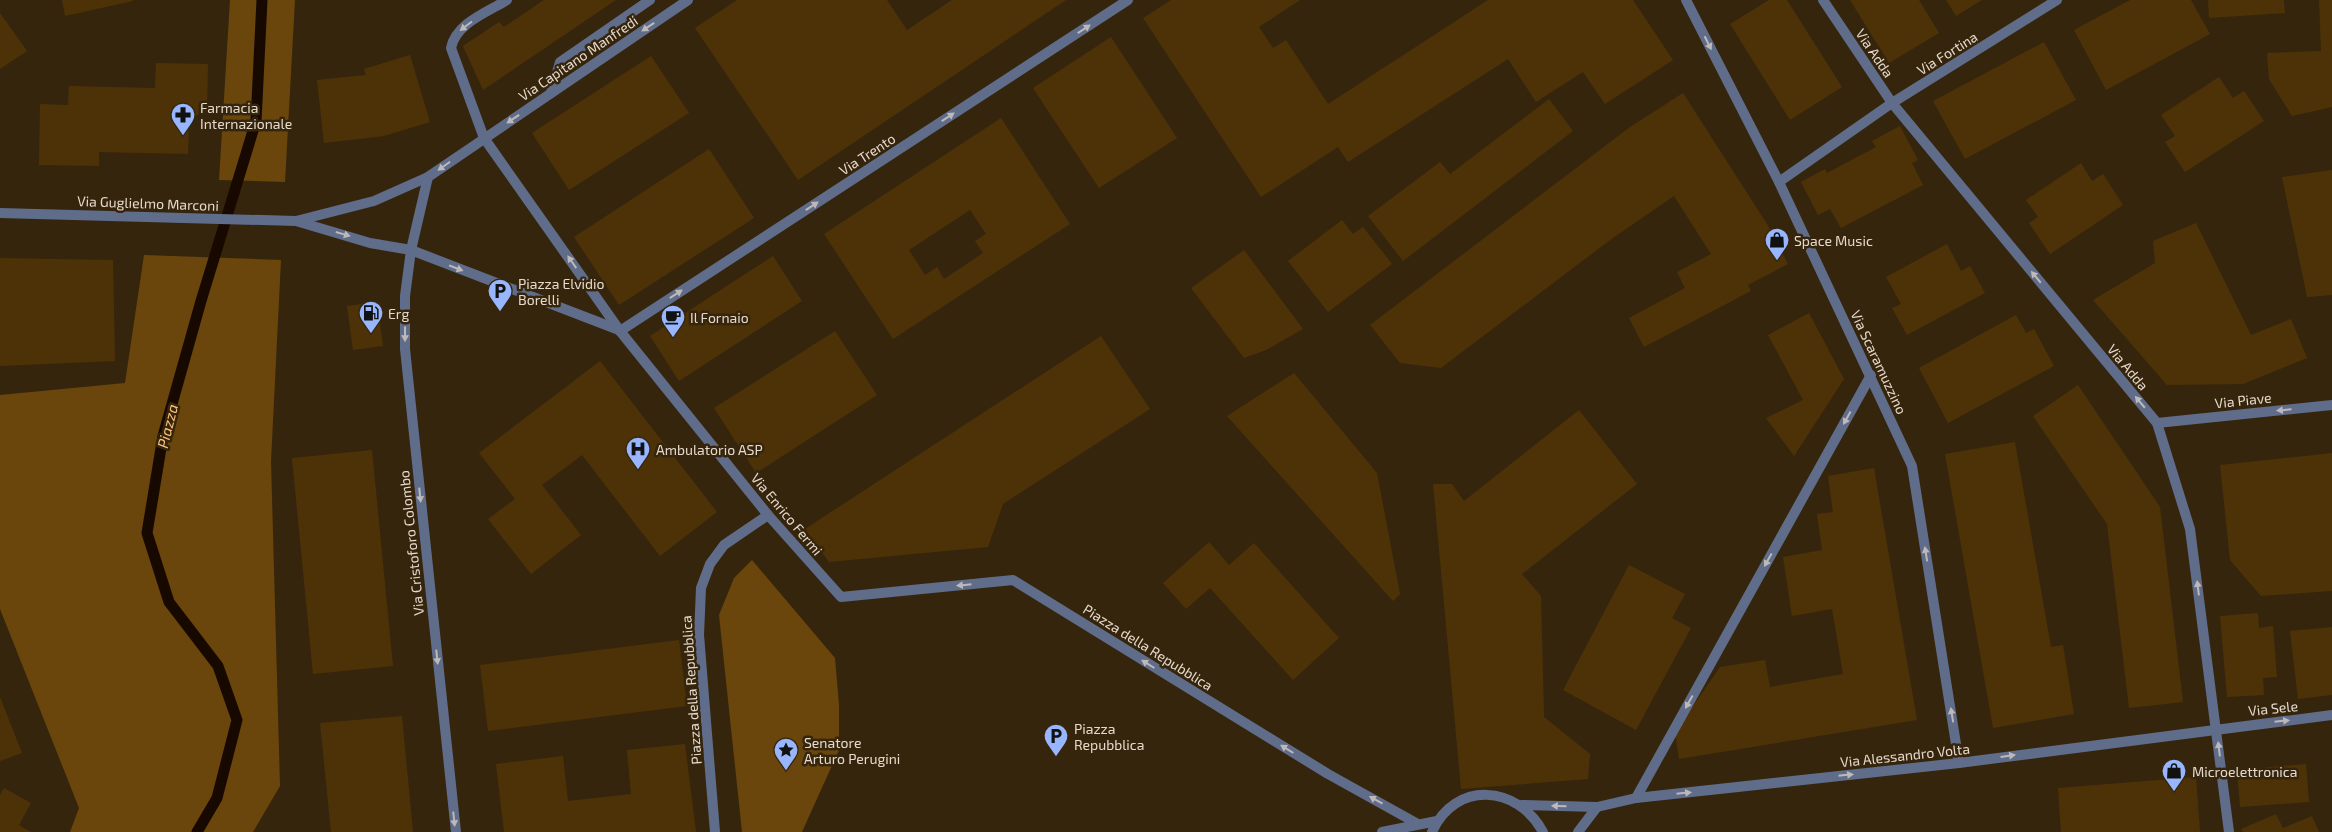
<svg xmlns="http://www.w3.org/2000/svg" width="2332" height="832" viewBox="0 0 2332 832" font-family="'Exo 2',sans-serif">
  <style>
    .green { fill: #6a460c }
    .lines { fill: none; stroke-linecap: round; stroke-linejoin: round }
    .stream { stroke: #180900; stroke-width: 11 }
    .building { fill: #4d3208; fill-rule: evenodd }
    .lane { stroke: #5f6d8b; stroke-width: 10 }
    .street { stroke: #5f6d8b; stroke-width: 10 }
    .oneway { fill: #beb9b8 }
    .labels { text-anchor: middle; dominant-baseline: central; stroke-width: 5; stroke-linejoin: round; paint-order: stroke }
    .street-label { font-size: 14px; fill: #e6dacc; stroke: #36250d }
    .poi-label { font-size: 14px; fill: #e6dacc; stroke: #36250d; text-anchor: start }
    .water-label { font-size: 15px; font-style: italic; fill: #fac177; stroke: #36250d }
  </style>
  <rect width="100%" height="100%" fill="#36250d"/>
  <g class="green">
    <polygon points="230,0 295,0 285,182 219,180"/>
    <polygon points="144,255 281,260 271,461 280,786 253,832 70,832 79,808 0,609 0,395 125,383"/>
    <polygon points="752,560 835,658 839,705 839,750 802,832 742,832 719,615 734,578"/>
  </g>
  <g class="lines">
    <polyline class="stream" points="197,832 217,798 237,720 218,666 169,602 147,533 163,436 201,301 256,121 262,0"/>
  </g>
  <g class="building">
    <polygon points="62,0 133,0 133,1 65,16"/>
    <polygon points="544,0 616,0 483,90 463,46 499,22 504,27"/>
    <polygon points="737,0 887,0 907,30 952,0 1066,0 798,180 695,28"/>
    <polygon points="1171,0 1300,0 1259,27 1273,48 1286,40 1328,104 1488,0 1633,0 1673,60 1605,104 1583,72 1536,102 1508,59 1348,162 1338,147 1261,197 1143,18"/>
    <polygon points="1769,0 1787,0 1842,87 1790,120 1730,24"/>
    <polygon points="1850,0 1919,0 1939,33 1889,63"/>
    <polygon points="1946,0 1982,0 1956,16"/>
    <polygon points="2130,0 2191,0 2210,34 2106,90 2074,30"/>
    <polygon points="2208,0 2284,0 2285,13 2209,18"/>
    <polygon points="2319,0 2332,0 2332,107 2292,116 2269,79 2267,53 2321,51"/>
    <polygon points="0,13 27,51 0,69"/>
    <polygon points="1111,37 1177,138 1099,188 1033,88"/>
    <polygon points="2044,42 2076,100 1965,159 1933,101"/>
    <polygon points="410,55 430,122 384,136 324,143 317,80 366,75 364,69"/>
    <polygon points="651,56 689,113 569,190 532,133"/>
    <polygon points="156,63 208,64 207,109 189,120 188,154 99,152 99,166 39,165 40,104 68,105 69,86 155,88"/>
    <polygon points="2219,77 2233,98 2244,91 2264,121 2185,172 2165,142 2175,136 2161,115"/>
    <polygon points="1683,93 1767,224 1788,264 1748,285 1751,291 1644,347 1629,318 1685,288 1677,272 1711,254 1674,196 1610,240 1441,368 1400,363 1370,325 1630,127"/>
    <polygon points="1549,99 1573,131 1403,261 1368,216 1440,162 1450,174"/>
    <path d="M1001 118 1070 224 893 339 824 234ZM970 210 986 234 975 241 983 253 944 279 937 267 925 275 909 250Z"/>
    <polygon points="1900,126 1918,160 1912,163 1923,185 1841,228 1830,209 1818,215 1801,182 1825,169 1827,173 1876,147 1872,141"/>
    <polygon points="709,149 754,218 619,305 574,237"/>
    <polygon points="2081,163 2092,181 2103,174 2123,205 2050,254 2029,223 2038,217 2026,200"/>
    <polygon points="2332,170 2332,295 2307,297 2282,177"/>
    <polygon points="1342,220 1353,234 1363,227 1392,264 1328,312 1288,261"/>
    <polygon points="2196,223 2251,335 2291,319 2307,358 2243,384 2167,385 2093,300 2155,263 2153,241"/>
    <polygon points="1947,244 1961,271 1970,266 1985,293 1907,335 1892,308 1901,304 1886,277"/>
    <polygon points="1244,250 1303,329 1266,350 1244,358 1191,288"/>
    <polygon points="773,256 802,301 679,381 650,336"/>
    <polygon points="0,258 113,260 115,361 0,366"/>
    <polygon points="377,302 383,346 353,350 347,306"/>
    <polygon points="1809,313 1844,379 1794,456 1766,418 1803,400 1768,335"/>
    <polygon points="2016,315 2026,333 2034,329 2054,366 1948,423 1919,368"/>
    <polygon points="835,331 877,395 756,473 714,408"/>
    <polygon points="1101,336 1150,409 1003,504 988,547 829,562 805,529"/>
    <polygon points="600,361 717,512 660,556 582,455 542,485 581,535 531,574 488,519 515,499 479,453"/>
    <polygon points="1294,373 1377,473 1400,594 1393,601 1227,416"/>
    <polygon points="2078,385 2160,507 2183,702 2129,708 2107,524 2033,416"/>
    <polygon points="1579,410 1637,484 1522,574 1541,596 1544,717 1590,754 1588,779 1461,789 1433,484 1452,484 1464,501"/>
    <polygon points="2015,442 2051,647 2063,645 2074,714 1993,728 1945,454"/>
    <polygon points="372,450 393,666 313,674 292,458"/>
    <polygon points="2332,453 2332,591 2261,596 2230,560 2220,465"/>
    <polygon points="1874,468 1917,720 1679,759 1675,732 1720,667 1765,660 1770,687 1843,674 1832,609 1792,616 1783,557 1822,550 1817,514 1833,512 1828,476"/>
    <polygon points="1209,542 1229,565 1254,543 1339,638 1293,680 1210,588 1186,609 1163,583"/>
    <polygon points="1629,565 1685,594 1672,618 1691,628 1636,730 1563,690"/>
    <polygon points="2258,613 2259,628 2273,626 2277,677 2263,678 2264,695 2227,697 2220,616"/>
    <polygon points="2332,627 2332,695 2298,699 2290,631"/>
    <polygon points="679,640 687,706 488,731 480,665"/>
    <polygon points="0,697 22,753 0,761"/>
    <polygon points="402,716 413,832 331,832 320,723"/>
    <polygon points="685,744 696,832 504,832 496,764 563,756 568,801 631,794 627,750"/>
    <polygon points="2306,764 2309,802 2240,807 2237,770"/>
    <polygon points="2196,777 2200,832 2061,832 2058,788"/>
    <polygon points="4,788 31,803 19,825 31,832 0,832 0,795"/>
    <polygon points="2276,814 2283,828 2312,816 2319,832 2243,832 2241,829"/>
  </g>
  <g class="lines">
    <polyline class="lane" points="551,93 560,62 650,0"/>
    <g class="street">
      <path d="M507 0C488 12 456 23 451 48L484 138 620 331 768 515 841 597 1013 580 1328 774 1418 824"/>
      <polyline points="1686,0 1779,182 1912,466 1959,763"/>
      <polyline points="1823,0 1892,103 2157,423 2190,529 2229,832"/>
      <polyline points="428,177 411,250 405,296 405,349 456,832"/>
      <polyline points="1779,182 1892,103 2057,0"/>
      <polyline points="0,213 296,221 370,243 411,250 619,330"/>
      <polyline points="296,221 374,201 428,177 688,0"/>
      <polyline points="620,331 1128,0"/>
      <polyline points="2157,423 2332,405"/>
      <polyline points="1636,798 1871,375"/>
      <polyline points="1522,805 1597,807 1636,798 1959,763 2332,715"/>
      <polyline points="715,832 699,635 701,588 710,564 724,545 768,515"/>
      <polyline points="1382,832 1437,821"/>
      <path d="M1432 832C1455 780 1518 785 1543 832"/>
      <polyline points="1578,832 1597,807"/>
    </g>
  </g>
  <defs><path id="oneway-solid" d="M-6-.8H1V-3.2L6.5 0L1 3.2V.8H-6Z" transform="scale(1.25)"/></defs>
  <g class="oneway">
    <use href="#oneway-solid" transform="translate(466 26) rotate(143)"/>
    <use href="#oneway-solid" transform="translate(648 27) rotate(146)"/>
    <use href="#oneway-solid" transform="translate(1084 29) rotate(-33)"/>
    <use href="#oneway-solid" transform="translate(1708 43) rotate(63)"/>
    <use href="#oneway-solid" transform="translate(948 117) rotate(-33)"/>
    <use href="#oneway-solid" transform="translate(513 119) rotate(146)"/>
    <use href="#oneway-solid" transform="translate(444 166) rotate(145)"/>
    <use href="#oneway-solid" transform="translate(812 206) rotate(-33)"/>
    <use href="#oneway-solid" transform="translate(343 234) rotate(16)"/>
    <use href="#oneway-solid" transform="translate(572 262) rotate(-125)"/>
    <use href="#oneway-solid" transform="translate(456 268) rotate(21)"/>
    <use href="#oneway-solid" transform="translate(2036 277) rotate(-130)"/>
    <use href="#oneway-solid" transform="translate(676 294) rotate(-33)"/>
    <use href="#oneway-solid" transform="translate(405 334) rotate(90)"/>
    <use href="#oneway-solid" transform="translate(2140 402) rotate(-130)"/>
    <use href="#oneway-solid" transform="translate(2284 410) rotate(174)"/>
    <use href="#oneway-solid" transform="translate(1847 418) rotate(119)"/>
    <use href="#oneway-solid" transform="translate(420 495) rotate(84)"/>
    <use href="#oneway-solid" transform="translate(1926 554) rotate(-99)"/>
    <use href="#oneway-solid" transform="translate(1768 560) rotate(119)"/>
    <use href="#oneway-solid" transform="translate(964 585) rotate(174)"/>
    <use href="#oneway-solid" transform="translate(2198 588) rotate(-97)"/>
    <use href="#oneway-solid" transform="translate(437 657) rotate(84)"/>
    <use href="#oneway-solid" transform="translate(1148 664) rotate(-148)"/>
    <use href="#oneway-solid" transform="translate(1689 702) rotate(119)"/>
    <use href="#oneway-solid" transform="translate(1952 715) rotate(-99)"/>
    <use href="#oneway-solid" transform="translate(2282 721) rotate(-6)"/>
    <use href="#oneway-solid" transform="translate(1287 749) rotate(-148)"/>
    <use href="#oneway-solid" transform="translate(2219 749) rotate(-97)"/>
    <use href="#oneway-solid" transform="translate(2008 756) rotate(-8)"/>
    <use href="#oneway-solid" transform="translate(1846 775) rotate(-6)"/>
    <use href="#oneway-solid" transform="translate(1684 793) rotate(-6)"/>
    <use href="#oneway-solid" transform="translate(1376 800) rotate(-151)"/>
    <use href="#oneway-solid" transform="translate(1559 806) rotate(-178)"/>
    <use href="#oneway-solid" transform="translate(454 819) rotate(84)"/>
  </g>
  <defs>
    <symbol id="pharmacy-pin" viewBox="-11 -11 22 30"><path d="M0 17L-7.5 6A9.5 9.5 0 1 1 7.5 6Z" fill="#97b6fd" stroke="#36250d"/><path d="M-2-6h4v4h4v4h-4v4h-4v-4h-4v-4h4Z" fill="#111"/></symbol>
    <symbol id="shop-pin" viewBox="-11 -11 22 30"><path d="M0 17L-7.5 6A9.5 9.5 0 1 1 7.5 6Z" fill="#97b6fd" stroke="#36250d"/><path d="M-5-2.5h2.3a2.7 3.5 0 0 1 5.4 0H5L5.5 6h-11ZM-1.5-2.5h3a1.5 2.3 0 0 0-3 0Z" fill="#111"/></symbol>
    <symbol id="parking-pin" viewBox="-11 -11 22 30"><path d="M0 17L-7.5 6A9.5 9.5 0 1 1 7.5 6Z" fill="#97b6fd" stroke="#36250d"/><path d="M-3.5-5.5H1a3.5 3.5 0 0 1 0 7H-1V5.5H-3.5ZM-1-3.4V-.6H.8a1.4 1.4 0 0 0 0-2.8Z" fill="#111"/></symbol>
    <symbol id="fuel-pin" viewBox="-11 -11 22 30"><path d="M0 17L-7.5 6A9.5 9.5 0 1 1 7.5 6Z" fill="#97b6fd" stroke="#36250d"/><path d="M-5.5-6h7V0h2V4h1.3V-2.5L3-4.5l.8-.8L6-3V5H2.5V1h-1V6h-7ZM-4.2-4.7v3.2H.2V-4.7Z" fill="#111"/></symbol>
    <symbol id="cafe-pin" viewBox="-11 -11 22 30"><path d="M0 17L-7.5 6A9.5 9.5 0 1 1 7.5 6Z" fill="#97b6fd" stroke="#36250d"/><path d="M-5.5-4.5H6V0H3Q3 3.5 0 3.5H-2.5Q-5.5 3.5-5.5 0ZM3-3.2v2h1.7v-2ZM-6 4.5H4V6H-6Z" fill="#111"/></symbol>
    <symbol id="hospital-pin" viewBox="-11 -11 22 30"><path d="M0 17L-7.5 6A9.5 9.5 0 1 1 7.5 6Z" fill="#97b6fd" stroke="#36250d"/><path d="M-5-5h3v3.5h4V-5h3V5h-3V1.5h-4V5h-3Z" fill="#111"/></symbol>
    <symbol id="sight-pin" viewBox="-11 -11 22 30"><path d="M0 17L-7.5 6A9.5 9.5 0 1 1 7.5 6Z" fill="#97b6fd" stroke="#36250d"/><path d="M0-6L1.8-2.2L6-1.7L2.9 1.2L3.7 5.4L0 3.3L-3.7 5.4L-2.9 1.2L-6-1.7L-1.8-2.2Z" fill="#111"/></symbol>
  </defs>
  <g fill-rule="evenodd">
    <use href="#pharmacy-pin" x="169" y="101" width="28" height="38"/>
    <use href="#shop-pin" x="1763" y="226" width="28" height="38"/>
    <use href="#parking-pin" x="486" y="277" width="28" height="38"/>
    <use href="#fuel-pin" x="357" y="299" width="28" height="38"/>
    <use href="#cafe-pin" x="659" y="303" width="28" height="38"/>
    <use href="#hospital-pin" x="624" y="435" width="28" height="38"/>
    <use href="#parking-pin" x="1042" y="722" width="28" height="38"/>
    <use href="#sight-pin" x="772" y="736" width="28" height="38"/>
    <use href="#shop-pin" x="2160" y="757" width="28" height="38"/>
  </g>
  <g class="labels">
    <g class="street-label">
      <text transform="translate(1875 53) rotate(56)">Via Adda</text>
      <text transform="translate(1947 53) rotate(-32)">Via Fortina</text>
      <text transform="translate(578 58) rotate(-34)">Via Capitano Manfredi</text>
      <text transform="translate(867 154) rotate(-33)">Via Trento</text>
      <text transform="translate(148 203) rotate(2)">Via Guglielmo Marconi</text>
      <text transform="translate(1879 362) rotate(65)">Via Scaramuzzino</text>
      <text transform="translate(2128 367) rotate(50)">Via Adda</text>
      <text transform="translate(2243 400) rotate(-6)">Via Piave</text>
      <text transform="translate(787 514) rotate(50)">Via Enrico Fermi</text>
      <text transform="translate(411 543) rotate(-96)">Via Cristoforo Colombo</text>
      <text transform="translate(1148 647) rotate(32)">Piazza della Repubblica</text>
      <text transform="translate(691 690) rotate(-94)">Piazza della Repubblica</text>
      <text transform="translate(2273 708) rotate(-6)">Via Sele</text>
      <text transform="translate(1905 755) rotate(-6)">Via Alessandro Volta</text>
    </g>
    <g class="poi-label">
      <text x="200" y="107">Farmacia<tspan x="200" dy="16">Internazionale</tspan></text>
      <text x="1794" y="240">Space Music</text>
      <text x="518" y="283">Piazza Elvidio<tspan x="518" dy="16">Borelli</tspan></text>
      <text x="388" y="313">Erg</text>
      <text x="690" y="317">Il Fornaio</text>
      <text x="656" y="449">Ambulatorio ASP</text>
      <text x="1074" y="728">Piazza<tspan x="1074" dy="16">Repubblica</tspan></text>
      <text x="804" y="742">Senatore<tspan x="804" dy="16">Arturo Perugini</tspan></text>
      <text x="2192" y="771">Microelettronica</text>
    </g>
    <g class="water-label">
      <text transform="translate(167 426) rotate(-76)">Piazza</text>
    </g>
  </g>
</svg>
